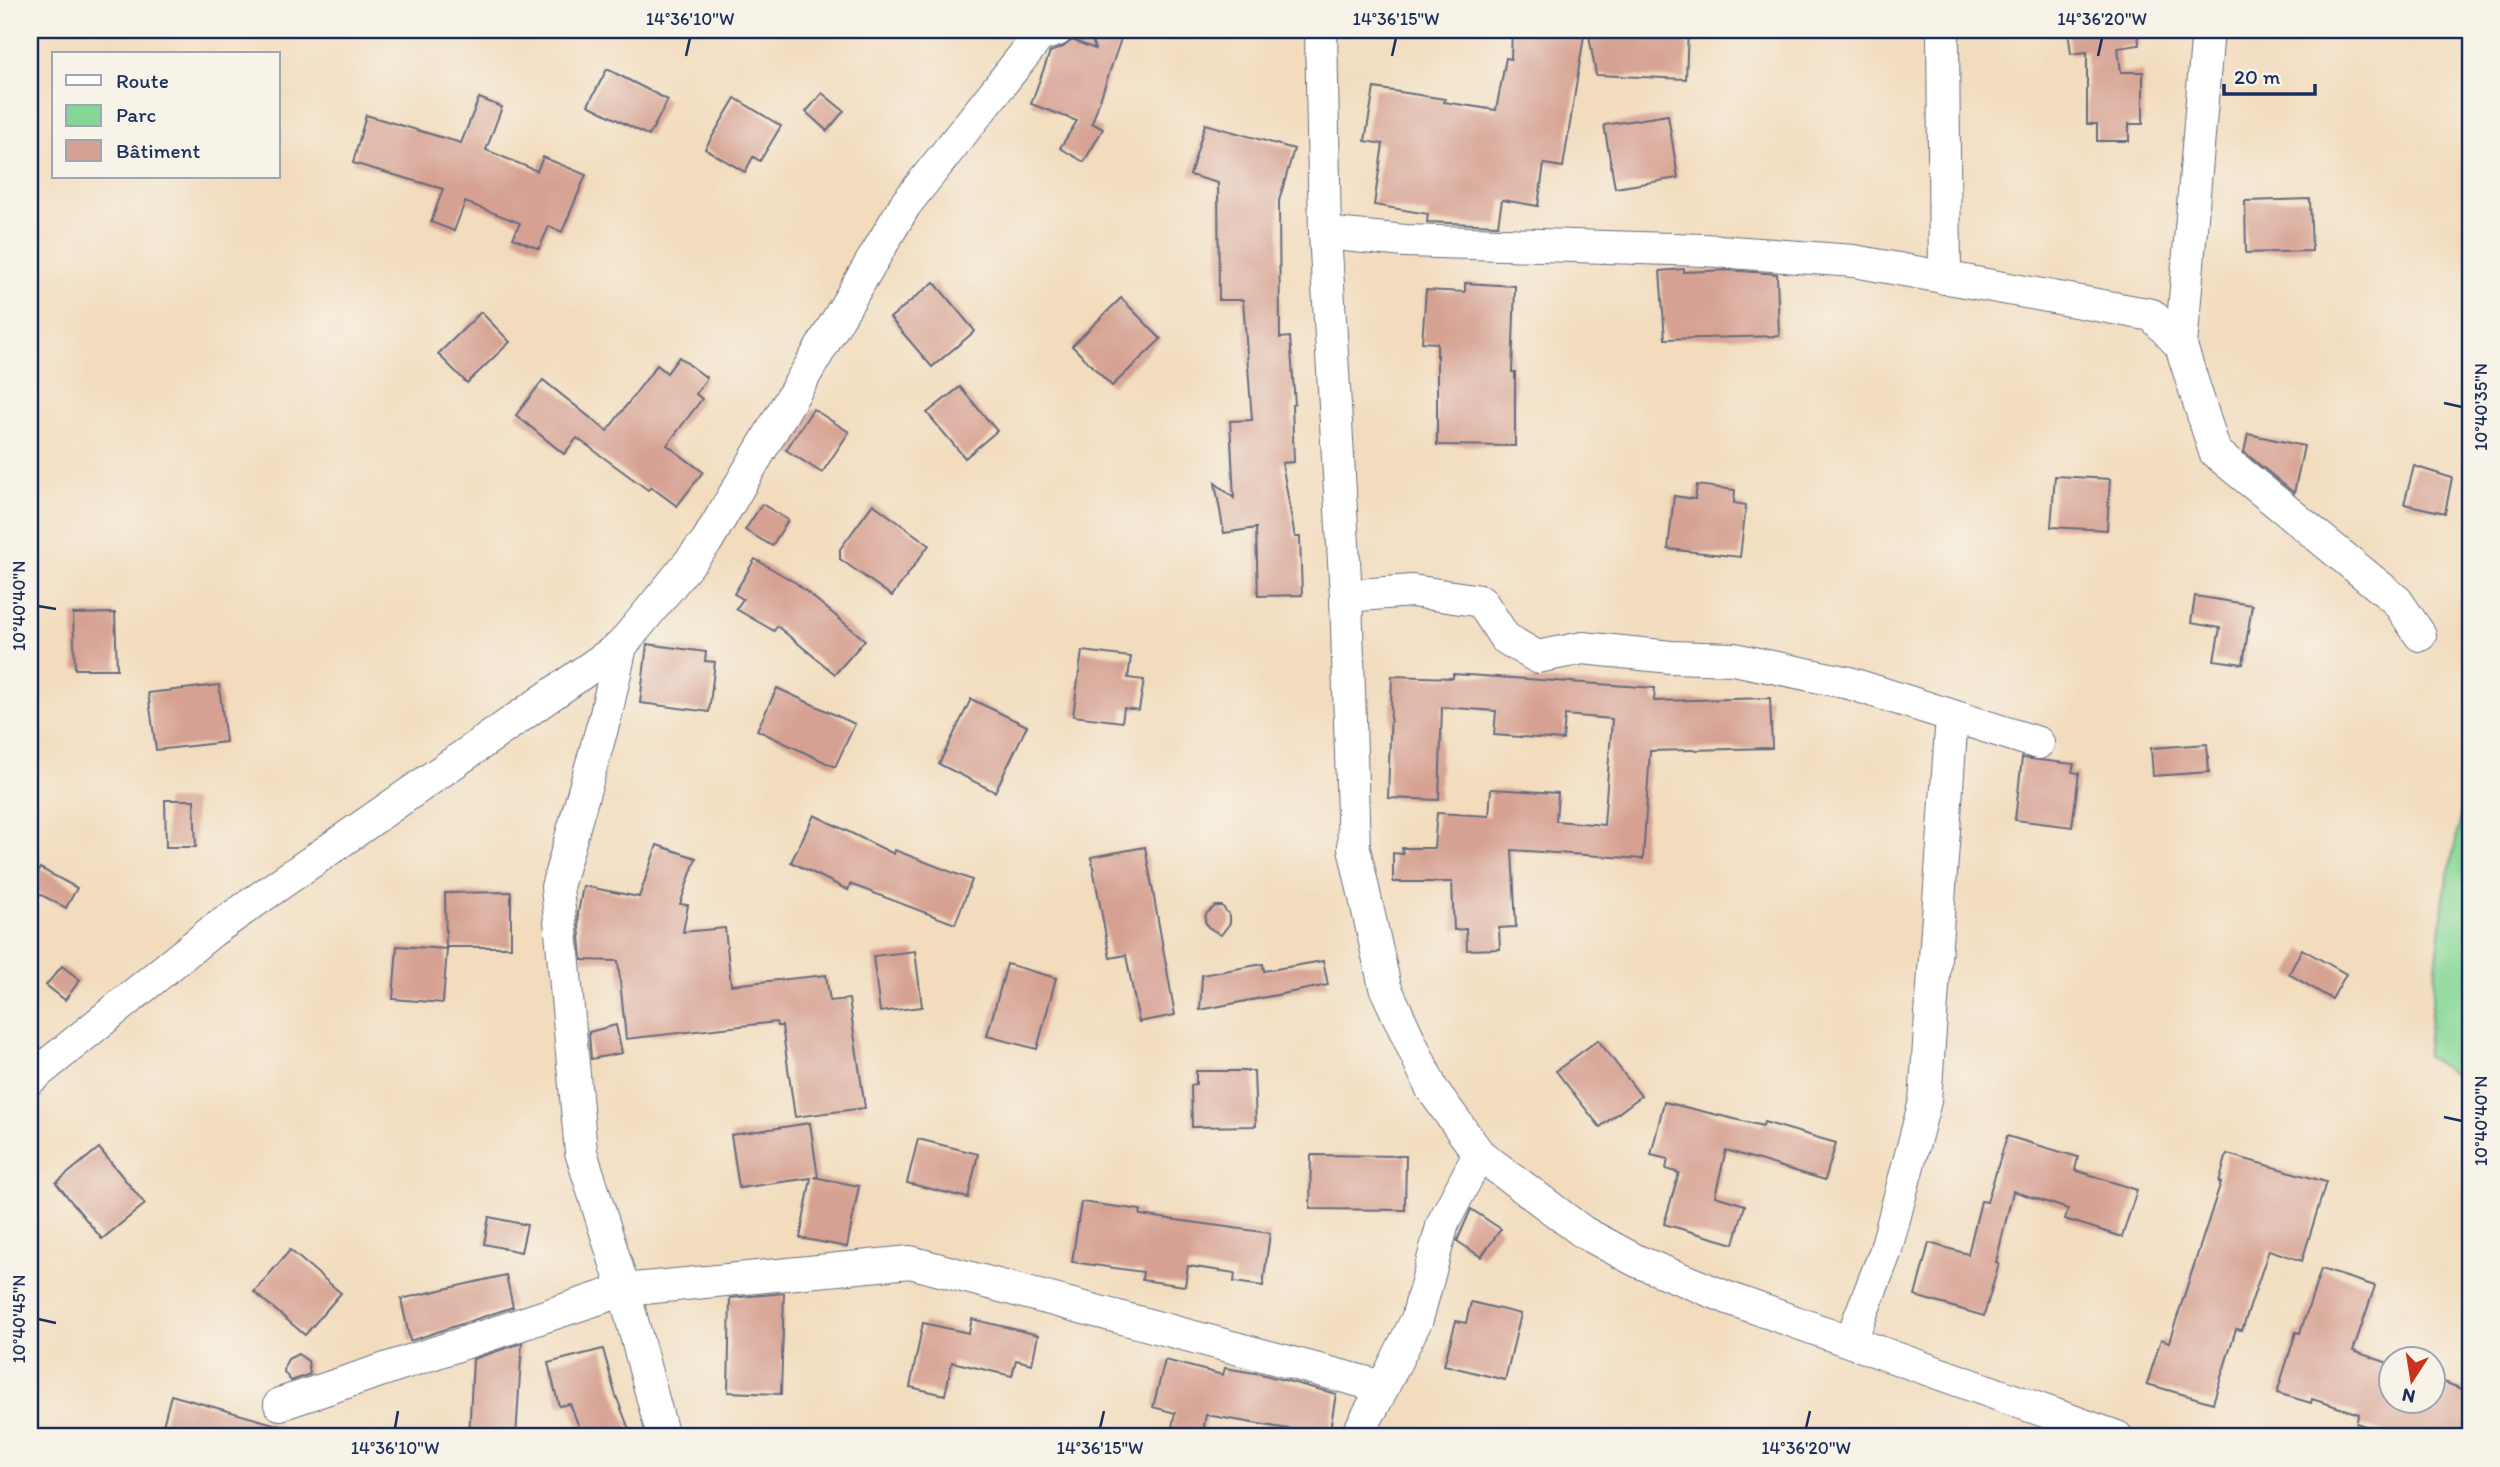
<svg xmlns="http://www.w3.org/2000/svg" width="2500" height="1467" viewBox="0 0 2500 1467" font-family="Itim,sans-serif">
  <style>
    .green { fill: #85d797; stroke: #50837a; stroke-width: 2 }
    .building { fill: #d6a192 }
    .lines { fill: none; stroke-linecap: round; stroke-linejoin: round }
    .minor-casing { stroke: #666c7f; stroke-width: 34 }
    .minor { stroke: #fff; stroke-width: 32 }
    .ticks { fill: none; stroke: #1b2f5e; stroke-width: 2.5 }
    .neatline { fill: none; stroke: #1b2f5e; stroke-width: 2.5 }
    .ticks-label { font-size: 18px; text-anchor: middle; fill: #1b2f5e }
  </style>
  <rect width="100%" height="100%" fill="#f7f3e8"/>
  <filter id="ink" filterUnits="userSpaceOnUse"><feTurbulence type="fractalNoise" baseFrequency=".0143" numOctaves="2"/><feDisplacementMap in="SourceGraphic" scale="14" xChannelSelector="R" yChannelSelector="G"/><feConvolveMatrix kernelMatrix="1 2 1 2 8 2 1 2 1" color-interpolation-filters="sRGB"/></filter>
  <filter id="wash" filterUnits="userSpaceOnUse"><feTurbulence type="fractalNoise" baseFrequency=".00686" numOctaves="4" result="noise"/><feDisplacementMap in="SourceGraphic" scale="28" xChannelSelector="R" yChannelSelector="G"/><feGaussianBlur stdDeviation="1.57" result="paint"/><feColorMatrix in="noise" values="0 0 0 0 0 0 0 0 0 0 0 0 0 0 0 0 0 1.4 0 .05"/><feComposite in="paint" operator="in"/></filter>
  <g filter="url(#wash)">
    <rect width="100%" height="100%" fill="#f2dcbd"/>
    <polygon class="green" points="2470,777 2470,1085 2426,1056 2445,889"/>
    <g id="blocks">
      <g class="building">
        <polygon points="1089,30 1124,30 1092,123 1103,129 1084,162 1060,148 1077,121 1031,104 1050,52 1063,47 1072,40 1095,49"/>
        <polygon points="1512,30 1585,30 1563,167 1544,164 1538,206 1502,200 1498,225 1427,222 1428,214 1374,205 1383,144 1365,141 1374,88 1445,99 1444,102 1496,110 1506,58 1511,59"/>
        <polygon points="1588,30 1688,30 1686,79 1596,75"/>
        <polygon points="2068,30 2138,30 2139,45 2118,48 2121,72 2143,72 2143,124 2129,124 2129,141 2097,141 2097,124 2087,124 2087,52 2071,54"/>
        <polygon points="607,69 668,100 649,136 588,105"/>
        <polygon points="822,93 844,111 827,131 806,112"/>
        <polygon points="479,98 502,107 486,150 537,171 543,157 586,175 562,232 549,226 539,249 513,238 520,223 465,202 454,231 431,222 443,189 353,163 366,115 461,143"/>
        <polygon points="735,98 781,126 760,161 753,157 745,172 705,149"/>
        <polygon points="1668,115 1678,178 1615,188 1604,125"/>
        <polygon points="1205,124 1294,149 1279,201 1280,338 1290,337 1295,404 1292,405 1294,462 1282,463 1295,537 1300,537 1302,595 1258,596 1256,528 1224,533 1215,483 1234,498 1230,421 1252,420 1243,300 1219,300 1218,183 1190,175"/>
        <polygon points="2310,199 2312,251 2246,253 2245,201"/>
        <polygon points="1684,269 1684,272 1729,270 1777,274 1779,336 1665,339 1660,271"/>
        <polygon points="934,282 975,331 932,367 890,318"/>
        <polygon points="1465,283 1515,286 1512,372 1515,372 1515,446 1437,445 1437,343 1422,342 1426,290 1465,292"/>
        <polygon points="1121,298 1161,339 1112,386 1072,346"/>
        <polygon points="481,312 510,342 467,383 438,354"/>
        <polygon points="679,357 707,378 696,394 702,399 667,445 703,472 677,506 651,487 648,490 577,438 564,454 516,415 543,380 607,431 657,365 667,373"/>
        <polygon points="960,387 997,431 965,458 927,413"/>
        <polygon points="813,409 849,432 822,473 786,450"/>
        <polygon points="2248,434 2304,446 2294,493 2244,452"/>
        <polygon points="2414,466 2452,478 2445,513 2404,504"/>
        <polygon points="2055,476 2110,479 2107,530 2051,527"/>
        <polygon points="1697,485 1735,490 1734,503 1746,505 1740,557 1668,549 1674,496 1695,499"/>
        <polygon points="762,504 788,520 772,546 745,530"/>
        <polygon points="873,504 929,545 892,596 840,559 840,549"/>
        <polygon points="755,559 796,583 865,640 835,674 777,626 774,631 736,609 743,599 734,594"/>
        <polygon points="2195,596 2252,605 2243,664 2214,660 2220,628 2191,623"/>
        <polygon points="115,613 117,669 75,669 73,614"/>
        <polygon points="647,644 706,652 705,661 715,662 709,712 640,703"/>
        <polygon points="1082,651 1131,657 1128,678 1144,680 1139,710 1124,708 1122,722 1073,716"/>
        <polygon points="1453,674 1655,688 1654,701 1770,698 1772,748 1650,751 1643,859 1512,850 1516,927 1499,928 1500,949 1467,950 1466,929 1454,930 1452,882 1393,882 1393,853 1403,854 1402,848 1434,848 1437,813 1489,816 1491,789 1558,793 1556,821 1604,825 1612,719 1565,715 1563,740 1494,735 1496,711 1442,707 1439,800 1388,798 1392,676 1453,678"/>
        <polygon points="219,685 226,742 156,750 148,693"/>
        <polygon points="777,688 855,724 835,767 757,730"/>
        <polygon points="971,699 1027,726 995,792 939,764"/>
        <polygon points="2207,744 2209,772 2153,776 2151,748"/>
        <polygon points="2022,758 2074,764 2072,772 2079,773 2072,827 2015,820"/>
        <polygon points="165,800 194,800 196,847 166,847"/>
        <polygon points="814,815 894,854 895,850 972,880 955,924 850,884 848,890 791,862"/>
        <polygon points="657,845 696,858 680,904 688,905 683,932 725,928 731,985 826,975 830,1001 849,999 865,1108 795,1117 782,1026 777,1026 776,1022 626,1039 618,961 582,960 578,913 583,886 639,897"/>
        <polygon points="1145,847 1175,1015 1139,1022 1126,955 1110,958 1091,857"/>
        <polygon points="40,868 77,888 66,908 30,889"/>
        <polygon points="511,892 511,947 446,947 445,893"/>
        <polygon points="1215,906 1222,906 1230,916 1230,923 1221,935 1208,927 1205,921 1206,914"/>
        <polygon points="397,946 447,949 443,1003 393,999"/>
        <polygon points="2302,949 2346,974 2332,999 2289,974"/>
        <polygon points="915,951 922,1007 880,1012 873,956"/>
        <polygon points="1323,961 1328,985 1200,1010 1202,975 1263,964 1264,971"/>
        <polygon points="1007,964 1056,978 1037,1049 987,1036"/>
        <polygon points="62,966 80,980 65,1000 46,985"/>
        <polygon points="616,1025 622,1053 591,1059 589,1032"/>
        <polygon points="1598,1040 1641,1096 1600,1127 1556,1071"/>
        <polygon points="1196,1071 1254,1071 1256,1126 1192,1127 1191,1085 1196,1084"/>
        <polygon points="1664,1102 1763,1126 1764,1122 1836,1143 1825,1180 1726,1150 1715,1196 1745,1205 1734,1244 1664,1224 1679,1173 1666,1169 1668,1159 1651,1155"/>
        <polygon points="810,1123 818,1177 814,1177 859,1186 847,1247 800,1238 811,1178 739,1188 731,1135"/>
        <polygon points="2007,1136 2078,1157 2075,1170 2137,1190 2122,1237 2065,1219 2068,1209 2013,1191 1996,1262 1999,1263 1984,1316 1915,1296 1929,1243 1968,1254 1981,1201 1987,1202"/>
        <polygon points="918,1139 978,1154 968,1198 907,1183"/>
        <polygon points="99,1148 145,1204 102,1239 56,1183"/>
        <polygon points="2227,1154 2326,1182 2302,1261 2269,1250 2242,1330 2236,1329 2213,1403 2147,1384 2161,1339 2169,1342 2221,1182 2219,1182"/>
        <polygon points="1311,1155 1406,1156 1405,1210 1310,1209"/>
        <polygon points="1081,1202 1141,1210 1140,1215 1270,1233 1263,1286 1234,1282 1235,1273 1188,1266 1185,1286 1142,1280 1143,1272 1072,1262"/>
        <polygon points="1471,1209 1501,1229 1481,1257 1457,1241"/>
        <polygon points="489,1217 527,1225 521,1252 484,1244"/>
        <polygon points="290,1250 341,1293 305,1335 254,1292"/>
        <polygon points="2321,1269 2375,1286 2353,1351 2391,1364 2391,1401 2433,1401 2433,1378 2470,1392 2470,1437 2398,1437 2356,1423 2359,1414 2312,1399 2311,1403 2277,1393 2296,1332 2300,1333"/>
        <polygon points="506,1275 513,1307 410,1341 401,1299"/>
        <polygon points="784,1293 781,1394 728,1392 730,1298"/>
        <polygon points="1471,1302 1521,1314 1505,1380 1444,1365 1456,1321 1466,1323"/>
        <polygon points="972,1319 1038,1335 1032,1364 1016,1360 1012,1376 952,1362 945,1395 910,1387 923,1323 969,1333"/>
        <polygon points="522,1343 516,1437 469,1437 473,1359"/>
        <polygon points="603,1349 615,1393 632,1437 583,1437 570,1404 559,1406 548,1363"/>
        <polygon points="298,1354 308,1361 310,1374 291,1381 284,1372 285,1365 288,1359"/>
        <polygon points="1165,1360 1223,1375 1225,1368 1261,1374 1336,1394 1329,1436 1206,1415 1202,1437 1170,1437 1175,1413 1153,1407"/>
        <polygon points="171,1395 295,1430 294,1437 160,1437"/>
      </g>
    </g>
  </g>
  <g filter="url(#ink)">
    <use href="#blocks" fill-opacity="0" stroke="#666c7f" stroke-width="2"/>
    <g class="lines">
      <defs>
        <g id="minor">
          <polyline points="1321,30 1325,233 1346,596 1354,848 1385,987 1432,1089 1479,1154 1583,1232 1637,1261 1728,1298 2117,1437"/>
          <polyline points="1943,30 1945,278"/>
          <polyline points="1325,233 1405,241 1704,250 1854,261 2152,315 2181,346 2215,452 2397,601 2420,635"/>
          <polyline points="2181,346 2208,30"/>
          <polyline points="1346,596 1412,591 1481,601 1505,638 1537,657 1583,648 1671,657 1734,659 1849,683 2038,743"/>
          <polyline points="621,646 606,714 557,887 581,1152 624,1290 663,1437"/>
          <polyline points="30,1079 211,932 621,646 707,541 905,205 1039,36 1057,30"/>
          <polyline points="1851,1340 1885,1253 1925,1101 1952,716"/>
          <polyline points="280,1404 624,1290 910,1262 1383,1387"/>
          <polyline points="1356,1437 1377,1399 1417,1319 1443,1223 1479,1154"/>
        </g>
      </defs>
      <use href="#minor" class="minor-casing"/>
      <use href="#minor" class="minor"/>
    </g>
  </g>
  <path class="ticks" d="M686 56 690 38M1392 56 1396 38M2098 56 2102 38M2444 403 2462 407M38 606 56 609M2444 1117 2462 1121M38 1319 56 1323M395 1428 398 1411M1100 1428 1104 1411M1806 1428 1810 1411"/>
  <rect width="2500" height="1467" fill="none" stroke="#f7f3e8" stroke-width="77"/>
  <rect x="52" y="52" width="228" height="126" fill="#f7f3e8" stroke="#9fa5b1" stroke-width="2"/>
  <rect x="66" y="75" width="35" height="10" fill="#ffffff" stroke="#9fa5b1" stroke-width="2"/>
  <text x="116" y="88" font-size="21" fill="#1b2f5e">Route</text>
  <rect x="66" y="105" width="35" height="21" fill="#85d797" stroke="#9fa5b1" stroke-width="2"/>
  <text x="116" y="122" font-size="21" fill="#1b2f5e">Parc</text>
  <rect x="66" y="140" width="35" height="21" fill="#d6a192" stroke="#9fa5b1" stroke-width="2"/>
  <text x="116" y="158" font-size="21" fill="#1b2f5e">Bâtiment</text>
  <g transform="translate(2412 1380) rotate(192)"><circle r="33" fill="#f7f3e8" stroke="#9fa5b1" stroke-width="2"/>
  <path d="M0-5L12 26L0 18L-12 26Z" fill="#c8321e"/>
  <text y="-10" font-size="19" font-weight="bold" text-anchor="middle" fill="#1b2f5e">N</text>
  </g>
  <path d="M2224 84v10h91v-10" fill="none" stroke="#1b2f5e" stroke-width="3.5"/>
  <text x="2234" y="84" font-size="21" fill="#1b2f5e" stroke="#f7f3e8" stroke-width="5" paint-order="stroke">20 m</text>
  <rect x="38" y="38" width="2424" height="1390" class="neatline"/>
  <g class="ticks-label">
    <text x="690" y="25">14°36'10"W</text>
    <text x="1396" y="25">14°36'15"W</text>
    <text x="2102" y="25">14°36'20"W</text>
    <text transform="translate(2481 407) rotate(-90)" y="6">10°40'35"N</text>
    <text transform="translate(19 606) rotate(-90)" y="6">10°40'40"N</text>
    <text transform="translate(2481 1121) rotate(-90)" y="6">10°40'40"N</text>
    <text transform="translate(19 1319) rotate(-90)" y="6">10°40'45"N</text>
    <text x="395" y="1454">14°36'10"W</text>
    <text x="1100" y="1454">14°36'15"W</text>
    <text x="1806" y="1454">14°36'20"W</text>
  </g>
</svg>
